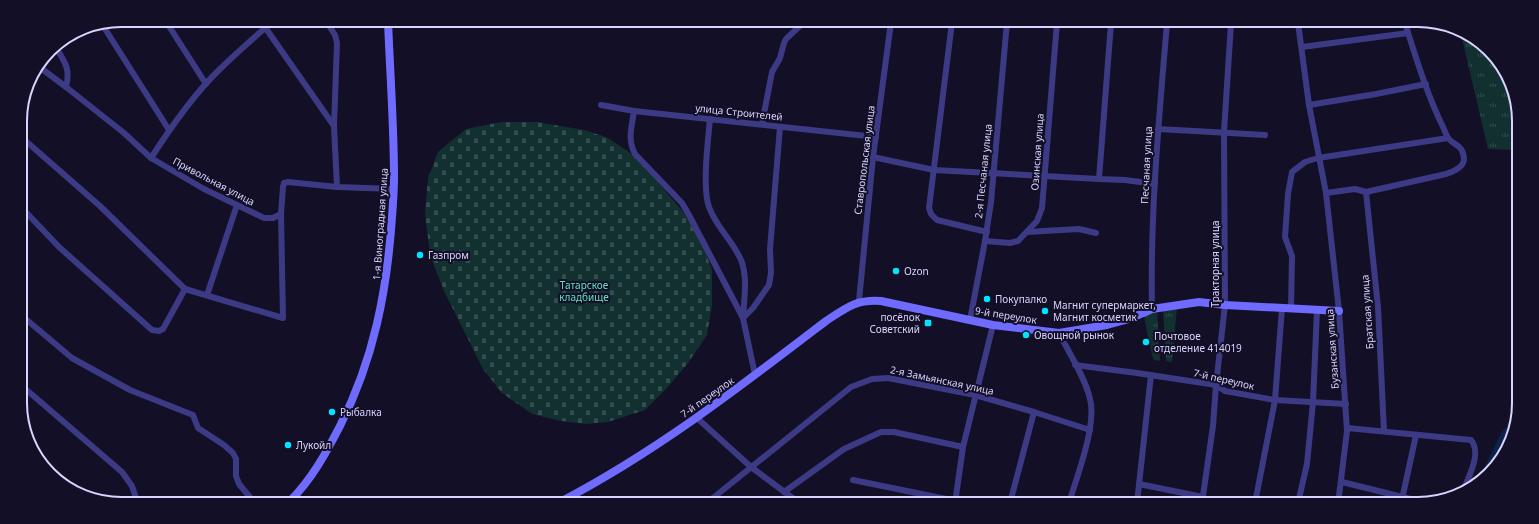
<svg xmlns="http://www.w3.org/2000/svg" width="1539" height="524" viewBox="0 0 1539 524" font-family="'Noto Sans',sans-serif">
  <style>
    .grass { fill: url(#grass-tufts) }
    .cemetery { fill: url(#cemetery-stones) }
    .water { fill: #0c2248 }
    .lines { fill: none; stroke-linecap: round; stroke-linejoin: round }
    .street { stroke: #3d3a85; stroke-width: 6 }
    .secondary { stroke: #6f6bff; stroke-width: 8 }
    .poi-dot { fill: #00e5ff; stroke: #130f26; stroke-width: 1.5 }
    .labels { text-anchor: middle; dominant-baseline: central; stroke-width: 4; stroke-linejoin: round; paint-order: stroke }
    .street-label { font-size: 10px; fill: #d9d4ff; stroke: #130f26 }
    .poi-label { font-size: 10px; fill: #d9d4ff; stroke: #130f26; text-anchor: start }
    .park-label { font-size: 10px; fill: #5fe0c0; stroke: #130f26 }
    .rim { fill: none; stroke: #d9d4ff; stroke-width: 2 }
  </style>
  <defs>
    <pattern id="grass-tufts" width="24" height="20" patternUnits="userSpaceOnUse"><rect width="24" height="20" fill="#12302f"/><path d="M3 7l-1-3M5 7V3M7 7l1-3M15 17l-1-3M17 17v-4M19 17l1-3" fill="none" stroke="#344d4e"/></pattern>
    <pattern id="cemetery-stones" width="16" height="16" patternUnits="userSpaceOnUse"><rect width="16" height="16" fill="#12302f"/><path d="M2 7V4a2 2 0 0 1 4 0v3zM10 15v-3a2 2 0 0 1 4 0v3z" fill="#344d4e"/></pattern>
  </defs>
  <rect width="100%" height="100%" fill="#130f26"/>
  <g class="grass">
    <polygon points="1461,34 1494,54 1517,102 1517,150 1488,149"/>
    <polygon points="1177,307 1172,362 1166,361 1163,310"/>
    <polygon points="1157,310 1160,361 1154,360 1152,355 1143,312"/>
  </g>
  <polygon class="cemetery" points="501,122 537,122 584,130 606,137 629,152 657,181 684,213 702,243 712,270 712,305 707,335 688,363 667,388 645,410 608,422 586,424 561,421 532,414 502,393 483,369 444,291 430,255 425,213 428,178 438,152 466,129"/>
  <polygon class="water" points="1516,420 1515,429 1502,459 1477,484 1502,431"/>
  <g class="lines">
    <g class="street">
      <polyline points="165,20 206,84"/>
      <polyline points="260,20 334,126"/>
      <polyline points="326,21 335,35 337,43 334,126 337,187"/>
      <polyline points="952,22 929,208 931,214 937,220 987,232"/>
      <polyline points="1111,23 1099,179 1125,180 1155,184"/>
      <polyline points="1298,23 1309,105 1326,193 1339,311 1347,431 1338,504"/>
      <polyline points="102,24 169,130"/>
      <path d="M55 46C64 61 71 68 66 87L124 133 151 158 204 189 264 218H273L281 214 283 187 284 183 288 182 337 187 394 189"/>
      <polyline points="1302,47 1408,33"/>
      <polyline points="38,66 66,87"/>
      <polyline points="601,105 634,111 876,137"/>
      <polyline points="1309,105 1376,94 1426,84"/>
      <path d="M634 111C632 126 627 139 635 154L682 203 689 215 743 318 755 375"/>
      <path d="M710 119C708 140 702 188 709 207 716 227 733 241 741 260 748 277 744 300 743 318"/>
      <polyline points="762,124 772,72 780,58 784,43 786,39 804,22"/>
      <polyline points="1158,129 1265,135"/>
      <polyline points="20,136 100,206 185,289 283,318 281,214"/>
      <polyline points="873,157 934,170 1099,179"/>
      <path d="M151 158C171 127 193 95 219 70 234 55 249 42 265 28"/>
      <polyline points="1366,192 1378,307 1384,431"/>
      <path d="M1326 193 1355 189 1366 192 1446 174C1453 172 1464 167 1464 159 1463 144 1454 146 1448 138 1446 135 1445 131 1443 127 1427 94 1416 58 1405 23"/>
      <polyline points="21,207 59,247 152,330 159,331 163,329 185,289"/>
      <polyline points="1027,232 1079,229 1096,233"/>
      <polyline points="985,241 1010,243 1018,241 1037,221 1042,208 1057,22"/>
      <polyline points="207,295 237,205"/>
      <polyline points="859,301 873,157 891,22"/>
      <path d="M1152 309C1150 214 1159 118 1167 23"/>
      <polyline points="1291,309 1292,256 1285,237 1288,194 1292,172 1305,162 1318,158 1448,138"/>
      <polyline points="21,315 72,358 130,390 193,415 198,428 224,445 233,453 236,459 236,476 239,484 253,501"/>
      <polyline points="743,318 753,308 769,285 771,273 770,249 780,127"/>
      <polyline points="970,320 985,241 991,202 1007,22"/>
      <path d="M1059 333C1068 351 1086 379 1090 399 1097 425 1077 476 1069 503"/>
      <polyline points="1075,365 1137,373 1216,385 1225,391 1275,400 1346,404"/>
      <polyline points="22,386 122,472 132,486 137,501"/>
      <polyline points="697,418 751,467 798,502"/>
      <path d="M1347 428 1471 440C1482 453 1469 475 1464 489"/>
      <polyline points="853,480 956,501"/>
      <polyline points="1342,482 1427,503"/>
      <polyline points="1139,484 1203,497"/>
      <polyline points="784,492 844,449 881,432 894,432 963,447"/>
      <polyline points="708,502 851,387 872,379 888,378 975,395 1034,412 1090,430"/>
      <polyline points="955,503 963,447 993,325"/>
      <polyline points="1010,503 1034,412"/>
      <polyline points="1137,503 1151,375"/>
      <polyline points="1202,503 1213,426 1216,385 1225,305 1224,132 1231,23"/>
      <polyline points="1255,503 1275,400 1282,308"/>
      <polyline points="1298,503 1307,464 1313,402 1317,310"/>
      <polyline points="1401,504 1416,435"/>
    </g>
    <g class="secondary">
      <path d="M290 501C312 479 326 453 340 426 374 359 387 291 392 217 393 204 394 191 394 178 394 125 390 73 388 21"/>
      <path d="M560 502C656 452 741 386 826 321 846 308 856 299 881 301L993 325 1059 333 1107 325 1129 319 1152 309 1199 302 1225 305 1339 311"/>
    </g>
  </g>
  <g class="poi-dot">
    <circle cx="420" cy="255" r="4"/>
    <circle cx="896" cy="271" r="4"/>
    <circle cx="987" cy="299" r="4"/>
    <circle cx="1045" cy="311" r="4"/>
    <rect x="924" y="319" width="8" height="8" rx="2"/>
    <circle cx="1026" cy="335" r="4"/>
    <circle cx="1146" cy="342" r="4"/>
    <circle cx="332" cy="412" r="4"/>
    <circle cx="288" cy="445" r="4"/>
  </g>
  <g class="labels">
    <g class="street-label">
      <text transform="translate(739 112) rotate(6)">улица Строителей</text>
      <text transform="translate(1037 152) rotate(-86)">Озинская улица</text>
      <text transform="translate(864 160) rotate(-83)">Ставропольская улица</text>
      <text transform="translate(1146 165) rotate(-87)">Песчаная улица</text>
      <text transform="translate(983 171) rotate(-84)">2-я Песчаная улица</text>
      <text transform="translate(214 181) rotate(28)">Привольная улица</text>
      <text transform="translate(380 224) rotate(-86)">1-я Виноградная улица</text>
      <text transform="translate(1215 264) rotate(-90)">Тракторная улица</text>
      <text transform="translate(1367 312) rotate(-94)">Братская улица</text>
      <text transform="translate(1006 315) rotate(9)">9-й переулок</text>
      <text transform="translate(1332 349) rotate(-94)">Бузанская улица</text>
      <text transform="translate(1224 379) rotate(13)">7-й переулок</text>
      <text transform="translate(942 380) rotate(12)">2-я Замьянская улица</text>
      <text transform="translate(707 397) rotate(-35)">7-й переулок</text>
    </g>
    <g class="poi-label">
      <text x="428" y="255">Газпром</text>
      <text x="904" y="271">Ozon</text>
      <text x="995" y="299">Покупалко</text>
      <text x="1053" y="305">Магнит супермаркет,<tspan x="1053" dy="12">Магнит косметик</tspan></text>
      <text x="920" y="317" text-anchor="end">посёлок<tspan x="920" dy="12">Советский</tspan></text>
      <text x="1034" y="335">Овощной рынок</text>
      <text x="1154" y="336">Почтовое<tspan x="1154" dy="12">отделение 414019</tspan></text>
      <text x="340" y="412">Рыбалка</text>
      <text x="296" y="445">Лукойл</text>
    </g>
    <g class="park-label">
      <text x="584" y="285">Татарское<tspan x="584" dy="12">кладбище</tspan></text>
    </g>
  </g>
  <path d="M0 0H1539V524H0ZM121 27H1418A94 94 0 0 1 1512 121V403A94 94 0 0 1 1418 497H121A94 94 0 0 1 27 403V121A94 94 0 0 1 121 27Z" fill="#130f26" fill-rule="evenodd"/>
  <path class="rim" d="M121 27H1418A94 94 0 0 1 1512 121V403A94 94 0 0 1 1418 497H121A94 94 0 0 1 27 403V121A94 94 0 0 1 121 27Z"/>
</svg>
